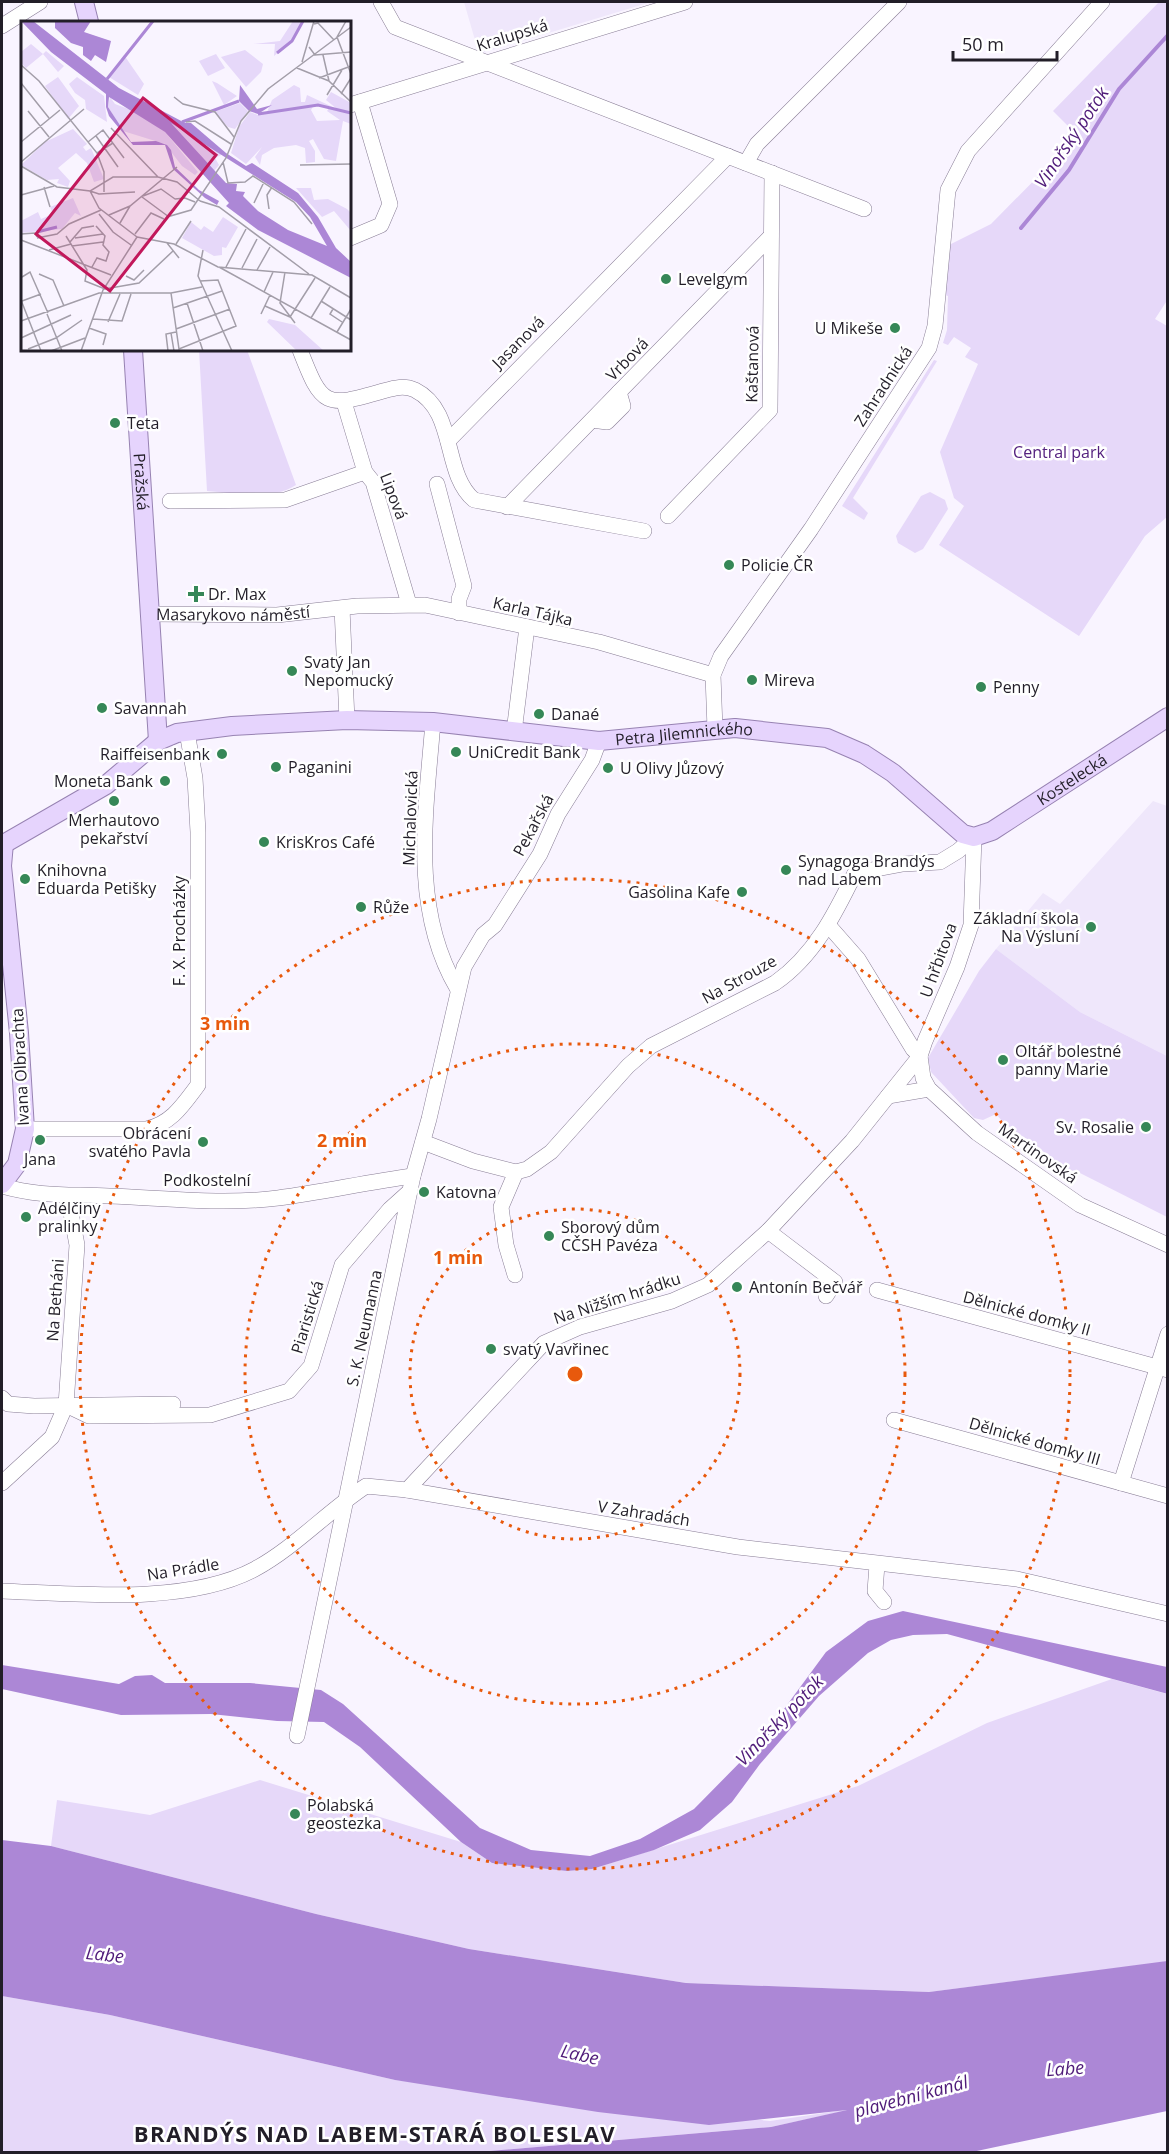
<svg xmlns="http://www.w3.org/2000/svg" width="1169" height="2154" viewBox="0 0 1169 2154" font-family="'Open Sans',sans-serif">
  <style>
    .built { fill: #efe7fb }
    .green { fill: #e6d8f9 }
    .water { fill: #ac87d6 }
    .lines { fill: none; stroke-linecap: round; stroke-linejoin: round }
    .stream { stroke: #ac87d6; stroke-width: 4 }
    .minor-casing { stroke: #887d95; stroke-width: 16 }
    .major-casing { stroke: #9782b2; stroke-width: 20 }
    .minor { stroke: #fff; stroke-width: 15 }
    .major { stroke: #e6d4fd; stroke-width: 18 }
    .ring { fill: none; stroke: #e8590c; stroke-width: 3; stroke-dasharray: 3 6 }
    .poi-dot { fill: #368757; stroke: #fff; stroke-width: 2 }
    .labels { text-anchor: middle; dominant-baseline: central; stroke-width: 5; stroke-linejoin: round; paint-order: stroke }
    .street-label { font-size: 16px; fill: #221e28; stroke: #fff }
    .poi-label { font-size: 16px; fill: #221e28; stroke: #fff; text-anchor: start }
    .park-label { font-size: 16px; fill: #54217f; stroke: #fff }
    .water-label { font-size: 18px; font-style: italic; fill: #4f1b79; stroke: #fff }
    .district-label { font-size: 22px; font-weight: bold; letter-spacing: 1.5px; fill: #221e28; stroke: #fff }
    .inset-river { fill: none; stroke: #ac87d6; stroke-width: 3 }
    .inset-road { fill: none; stroke: #a39ea9; stroke-width: 1.5 }
    .view { fill: #c2185b; fill-opacity: 0.15; stroke: #c2185b; stroke-width: 3 }
    .inset-edge { fill: none; stroke: #221e28; stroke-width: 3 }
    .centre { fill: #e8590c; stroke: #fff; stroke-width: 3 }
    .ring-label { font-size: 18px; text-anchor: middle; font-weight: bold; fill: #e8590c; stroke: #fff; stroke-width: 5; stroke-linejoin: round; paint-order: stroke }
  </style>
  <rect width="100%" height="100%" fill="#f9f4ff"/>
  <g class="built">
    <polygon points="464,2 651,2 479,54"/>
    <polygon points="1153,801 1167,806 1167,1056 1080,1012 996,949 1043,893 1060,904"/>
  </g>
  <g class="green">
    <polygon points="1159,2 1167,2 1168,299 1155,319 1167,326 1167,517 1145,536 1079,636 939,545 964,506 954,498 940,452 978,364 965,357 971,348 954,337 948,345 943,343 947,330 948,296 945,295 949,245 991,224 1061,153 1074,132 1053,111"/>
    <path d="M199 350H247L296 485C272 501 234 493 207 491Z"/>
    <polygon points="934,360 937,361 853,498 868,513 864,520 842,506"/>
    <polygon points="930,492 945,500 948,509 923,549 915,553 898,543 896,536 921,496"/>
    <polygon points="996,949 1080,1012 1167,1056 1167,1217 1076,1171 1074,1174 1003,1122 996,1114 983,1120 974,1118 931,1072 928,1058 979,971"/>
    <polygon points="1112,1679 1167,1694 1168,1961 1157,1963 929,1992 686,1983 469,1949 316,1914 51,1846 57,1800 150,1815 260,1780 461,1842 492,1863 567,1871 592,1869 858,1786 987,1723"/>
    <polygon points="2,1996 110,2015 395,2080 770,2121 858,2108 771,2127 478,2152 2,2152"/>
  </g>
  <g class="water">
    <polygon points="903,1611 1167,1667 1168,1694 947,1634 913,1635 891,1640 868,1653 819,1696 760,1764 732,1802 700,1830 654,1850 592,1869 567,1871 492,1863 461,1842 360,1747 324,1722 277,1721 211,1714 121,1715 2,1689 2,1665 119,1684 135,1676 152,1675 165,1683 250,1683 321,1690 343,1704 480,1828 531,1850 590,1856 640,1839 694,1809 759,1743 826,1652 868,1621"/>
    <polygon points="2,1840 51,1846 316,1914 469,1949 686,1983 929,1992 1167,1961 1167,2111 972,2152 478,2152 771,2127 847,2110 709,2125 598,2112 395,2080 110,2015 2,1996"/>
  </g>
  <g class="lines">
    <polyline class="stream" points="1021,228 1069,170 1119,89 1168,35"/>
    <defs>
      <g id="minor">
        <polyline points="381,2 395,27 864,209"/>
        <polyline points="2,26 40,2"/>
        <polyline points="350,105 685,2"/>
        <polyline points="746,163 757,144 899,2"/>
        <polyline points="350,238 381,225 390,204 360,102"/>
        <path d="M300 350C322 407 325 408 383 391 394 388 404 385 415 390 457 411 442 473 474 500L644 531"/>
        <polyline points="344,402 365,472 373,482 409,604"/>
        <polyline points="592,420 607,422 623,406 619,392"/>
        <polyline points="448,441 728,156"/>
        <polyline points="437,484 464,586 459,599 459,613"/>
        <polyline points="170,501 285,500 365,472"/>
        <polyline points="507,507 771,236"/>
        <polyline points="668,516 770,410 772,173"/>
        <polyline points="342,608 347,720"/>
        <path id="s1" d="M149 614 277 615 357 606 425 605 599 642 713 675"/>
        <path d="M433 722C426 811 410 908 457 988"/>
        <polyline points="715,729 713,675 721,656 811,529 929,348 935,326 948,190 968,151 1102,2"/>
        <polyline points="514,732 527,627"/>
        <polyline points="974,837 971,925 957,967 925,1041 920,1056 923,1078 929,1089 977,1133 1080,1205 1168,1245"/>
        <polyline points="829,926 858,959 913,1049 920,1056"/>
        <polyline points="888,1096 929,1089"/>
        <path d="M25 1129H146C171 1124 183 1105 198 1085V832L195 778 187 732"/>
        <polyline points="423,1142 473,1161 516,1172"/>
        <path d="M516 1172 527 1169 551 1152 628 1066 651 1046 775 983C814 956 835 914 855 873L903 864 940 862 958 851 974 837"/>
        <path d="M2 1186C40 1197 71 1194 109 1196 165 1198 223 1205 278 1198 323 1192 368 1182 413 1176"/>
        <polyline points="768,1231 835,1282 826,1296"/>
        <polyline points="515,1275 506,1245 501,1207 516,1172"/>
        <polyline points="877,1290 1168,1370"/>
        <polyline points="2,1398 8,1404 34,1406 173,1404"/>
        <polyline points="66,1405 89,1416 210,1415 289,1391 311,1366 342,1265 390,1209 410,1191"/>
        <polyline points="894,1420 1168,1496"/>
        <polyline points="2,1483 52,1437 66,1405 77,1245 68,1197"/>
        <polyline points="1121,1483 1168,1334"/>
        <polyline points="407,1490 544,1343 580,1327 672,1301 708,1285 768,1231 852,1141 920,1056"/>
        <polyline points="877,1565 875,1591 884,1602"/>
        <path d="M2 1591C77 1594 188 1605 255 1569 294 1548 328 1511 366 1486L407 1490 738 1547 1017 1579 1168 1614"/>
        <polyline points="297,1736 413,1176 429,1119 464,967 483,935 495,925 540,854 558,814 592,760 599,741"/>
      </g>
      <g id="major">
        <polyline points="84,2 89,22"/>
        <path id="s2" d="M133 350 158 741"/>
        <path id="s3" d="M2 845 106 785 158 741 177 733 232 726 347 720 433 722 599 741 735 728 827 738 864 754 893 773 963 834 974 837 992 831 1168 717"/>
        <polyline points="2,1184 17,1164 25,1129 19,1033 2,866 4,843"/>
      </g>
    </defs>
    <use href="#minor" class="minor-casing"/>
    <use href="#major" class="major-casing"/>
    <use href="#minor" class="minor"/>
    <use href="#major" class="major"/>
  </g>
  <g class="ring">
    <circle cx="575" cy="1374" r="165"/>
    <circle cx="575" cy="1374" r="330"/>
    <circle cx="575" cy="1374" r="495"/>
  </g>
  <g class="poi-dot">
    <circle cx="666" cy="279" r="6"/>
    <circle cx="895" cy="328" r="6"/>
    <circle cx="115" cy="423" r="6"/>
    <circle cx="729" cy="565" r="6"/>
    <path d="M193 585h6v6h6v6h-6v6h-6v-6h-6v-6h6z"/>
    <circle cx="292" cy="671" r="6"/>
    <circle cx="752" cy="680" r="6"/>
    <circle cx="981" cy="687" r="6"/>
    <circle cx="102" cy="708" r="6"/>
    <circle cx="539" cy="714" r="6"/>
    <circle cx="456" cy="752" r="6"/>
    <circle cx="222" cy="754" r="6"/>
    <circle cx="276" cy="767" r="6"/>
    <circle cx="608" cy="768" r="6"/>
    <circle cx="165" cy="781" r="6"/>
    <circle cx="114" cy="801" r="6"/>
    <circle cx="264" cy="842" r="6"/>
    <circle cx="786" cy="870" r="6"/>
    <circle cx="25" cy="879" r="6"/>
    <circle cx="742" cy="892" r="6"/>
    <circle cx="361" cy="907" r="6"/>
    <circle cx="1091" cy="927" r="6"/>
    <circle cx="1003" cy="1060" r="6"/>
    <circle cx="1146" cy="1127" r="6"/>
    <circle cx="40" cy="1140" r="6"/>
    <circle cx="203" cy="1142" r="6"/>
    <circle cx="424" cy="1192" r="6"/>
    <circle cx="26" cy="1217" r="6"/>
    <circle cx="549" cy="1236" r="6"/>
    <circle cx="737" cy="1287" r="6"/>
    <circle cx="491" cy="1349" r="6"/>
    <circle cx="295" cy="1814" r="6"/>
  </g>
  <g class="labels">
    <g class="street-label">
      <text transform="translate(512 35) rotate(-17)">Kralupská</text>
      <text transform="translate(518 342) rotate(-45)">Jasanová</text>
      <text transform="translate(627 359) rotate(-46)">Vrbová</text>
      <text transform="translate(752 364) rotate(-89)">Kaštanová</text>
      <text transform="translate(883 386) rotate(-57)">Zahradnická</text>
      <text stroke="none"><textPath href="#s2" startOffset="132">Pražská</textPath></text>
      <text transform="translate(394 496) rotate(69)">Lipová</text>
      <text transform="translate(533 611) rotate(13)">Karla Tájka</text>
      <text stroke="none"><textPath href="#s1" startOffset="84">Masarykovo náměstí</textPath></text>
      <text stroke="none"><textPath href="#s3" startOffset="718">Petra Jilemnického</textPath></text>
      <text stroke="none"><textPath href="#s3" startOffset="1155">Kostelecká</textPath></text>
      <text transform="translate(410 818) rotate(-88)">Michalovická</text>
      <text transform="translate(533 825) rotate(-62)">Pekařská</text>
      <text transform="translate(179 931) rotate(-90)">F. X. Procházky</text>
      <text transform="translate(938 960) rotate(-70)">U hřbitova</text>
      <text transform="translate(739 979) rotate(-29)">Na Strouze</text>
      <text transform="translate(20 1067) rotate(-93)">Ivana Olbrachta</text>
      <text transform="translate(1038 1153) rotate(35)">Martinovská</text>
      <text x="207" y="1180">Podkostelní</text>
      <text transform="translate(617 1298) rotate(-18)">Na Nižším hrádku</text>
      <text transform="translate(55 1300) rotate(-86)">Na Betháni</text>
      <text transform="translate(1027 1313) rotate(15)">Dělnické domky II</text>
      <text transform="translate(307 1317) rotate(-73)">Piaristická</text>
      <text transform="translate(364 1328) rotate(-78)">S. K. Neumanna</text>
      <text transform="translate(1035 1441) rotate(16)">Dělnické domky III</text>
      <text transform="translate(644 1513) rotate(9)">V Zahradách</text>
      <text transform="translate(183 1569) rotate(-9)">Na Prádle</text>
    </g>
    <g class="poi-label">
      <text x="678" y="279">Levelgym</text>
      <text x="883" y="328" text-anchor="end">U Mikeše</text>
      <text x="127" y="423">Teta</text>
      <text x="741" y="565">Policie ČR</text>
      <text x="208" y="594">Dr. Max</text>
      <text x="304" y="662">Svatý Jan<tspan x="304" dy="18">Nepomucký</tspan></text>
      <text x="764" y="680">Mireva</text>
      <text x="993" y="687">Penny</text>
      <text x="114" y="708">Savannah</text>
      <text x="551" y="714">Danaé</text>
      <text x="468" y="752">UniCredit Bank</text>
      <text x="210" y="754" text-anchor="end">Raiffeisenbank</text>
      <text x="288" y="767">Paganini</text>
      <text x="620" y="768">U Olivy Jůzový</text>
      <text x="153" y="781" text-anchor="end">Moneta Bank</text>
      <text x="114" y="820" text-anchor="middle">Merhautovo<tspan x="114" dy="18">pekařství</tspan></text>
      <text x="276" y="842">KrisKros Café</text>
      <text x="798" y="861">Synagoga Brandýs<tspan x="798" dy="18">nad Labem</tspan></text>
      <text x="37" y="870">Knihovna<tspan x="37" dy="18">Eduarda Petišky</tspan></text>
      <text x="730" y="892" text-anchor="end">Gasolina Kafe</text>
      <text x="373" y="907">Růže</text>
      <text x="1079" y="918" text-anchor="end">Základní škola<tspan x="1079" dy="18">Na Výsluní</tspan></text>
      <text x="1015" y="1051">Oltář bolestné<tspan x="1015" dy="18">panny Marie</tspan></text>
      <text x="1134" y="1127" text-anchor="end">Sv. Rosalie</text>
      <text x="191" y="1133" text-anchor="end">Obrácení<tspan x="191" dy="18">svatého Pavla</tspan></text>
      <text x="40" y="1159" text-anchor="middle">Jana</text>
      <text x="436" y="1192">Katovna</text>
      <text x="38" y="1208">Adélčiny<tspan x="38" dy="18">pralinky</tspan></text>
      <text x="561" y="1227">Sborový dům<tspan x="561" dy="18">CČSH Pavéza</tspan></text>
      <text x="749" y="1287">Antonín Bečvář</text>
      <text x="503" y="1349">svatý Vavřinec</text>
      <text x="307" y="1805">Polabská<tspan x="307" dy="18">geostezka</tspan></text>
    </g>
    <g class="park-label">
      <text x="1059" y="452">Central park</text>
    </g>
    <g class="water-label">
      <text transform="translate(1071 137) rotate(-56)">Vinořský potok</text>
      <text transform="translate(779 1720) rotate(-46)">Vinořský potok</text>
      <text transform="translate(105 1954) rotate(6)">Labe</text>
      <text transform="translate(580 2054) rotate(13)">Labe</text>
      <text transform="translate(1065 2068) rotate(-4)">Labe</text>
      <text transform="translate(911 2096) rotate(-15)">plavební kanál</text>
    </g>
    <g class="district-label">
      <text x="375" y="2133">BRANDÝS NAD LABEM-STARÁ BOLESLAV</text>
    </g>
  </g>
  <g transform="translate(21 21)">
    <rect width="330" height="330" fill="#f9f4ff"/>
    <path d="M272 0H282L272 19 253 35 254 23H232L259 20ZM10 23 22 33 25 30 43 45 37 51 22 33 5 47 0 42V31ZM224 29 242 43 240 51 225 66 200 36ZM195 33 204 47 187 55 178 40ZM103 34 123 63 117 74 88 56ZM37 56 58 85 47 98 24 65ZM56 56 83 75 86 101 65 88 64 79 54 72 48 63ZM191 60 196 62 216 75 203 84ZM273 64 279 67 280 81H284L286 74 316 88 305 79 310 71 330 82V103L322 100 315 140 303 138 292 118 288 120 294 130V141L285 142 284 127 275 124 253 127 241 134 239 144 234 136 241 126 225 143 210 132 218 106 229 91 237 94 246 91 251 79ZM293 84 308 87 306 90 319 99 296 100 290 89ZM89 76 94 83 113 90 144 111 177 151 174 154 161 145 144 123 102 110 87 86ZM219 82 227 90 214 108 207 106 193 91ZM145 98 202 133 194 137 198 144 193 150ZM52 108 66 123 62 126 65 130 70 127 83 158 73 161 66 142 55 132 37 147 49 160 47 166 36 162 38 158 26 159 0 144 24 121ZM275 167H290L293 179 307 178 326 188 330 192V210L313 190 301 196ZM52 177 60 195 54 192 41 208 0 212V200L17 191 20 198 32 193 29 186ZM202 196 217 206 205 227 201 226V234L193 235 161 217 170 201 180 209 183 205 192 211ZM248 298 274 304 303 330H276L246 301Z" fill="#e6d8f9" fill-rule="evenodd"/>
    <path d="M0 0H12L98 67 164 102H170L205 132 225 145 231 142 277 172 297 196 315 227 330 241V257L237 209 205 185 208 182 144 111 88 76 87 86 110 121 135 120 146 124 150 129 154 146 178 169 198 180 196 184 184 177 152 148 144 124H112L88 95 85 86V73L30 31ZM150 102 275 181 289 196 306 225 267 209 237 190 222 175 224 171 215 170 216 163 205 162ZM70 0 63 11 90 20 85 41 74 34 70 40 62 34V26L50 22 34 7V0ZM219 64 236 88 251 84 237 93 228 90 218 80Z" fill="#ac87d6" fill-rule="evenodd"/>
    <path class="inset-river" d="M256 32 271 20 282 0M86 58 132 0M237 93 297 84 330 92M161 101 218 80M16 211 36 206"/>
    <path class="inset-road" d="M325 0 316 16 330 53M293 3 297 2 313 19M288 26 294 34 330 31M302 34 308 60 330 81M281 41 293 0M0 44 18 60 76 132 83 151V171M276 47 308 60M298 57 330 45M0 62 28 97M320 73 330 57M306 74 321 49M153 76 162 83 194 91 213 116M7 90 28 116M165 101 174 100 210 123M90 107 137 156M75 115 97 146M0 121 39 89M67 121 82 109 103 137M76 132 92 122M0 141 63 88M202 141 207 162 224 161 232 155 273 181 291 203M279 144 330 143M0 145 36 166 69 170 78 187 116 216M23 166 29 186M114 171 78 173 69 170 92 156H137L156 161 179 180M0 174 33 165M122 175 140 168 154 178M121 176 148 196M154 178 164 177 174 181M179 180 198 186 288 253M233 182 243 161M248 188 246 174 251 166M78 193 92 211 110 224M88 194 109 185 156 146M99 202 109 185M0 213 14 212 16 216M114 213 130 192 143 198M45 215 66 249 64 260 84 268 118 262 152 230M116 216 153 223 197 246 291 254 330 277M16 217 36 213 48 203 80 189M54 217 82 213M131 217 146 196 170 189 205 137 220 100 247 68 330 6M0 219 90 254M49 221 61 207 73 205M146 222 158 237M155 223 170 200M51 225 82 221M28 229 50 223M182 229 177 255 211 330M71 246 76 237 85 240 88 231 82 224 84 215 75 205M198 246 330 319M205 246 225 208M221 247 236 218M236 249 249 226M264 251 259 282 274 302M18 253 32 259 43 285M105 255 113 259 123 249M1 256 9 251 27 292M243 271 252 251M150 272 158 328 215 305 197 259 179 260M0 279 20 330M1 280 20 273M300 280 330 299M166 282 182 330M244 285 269 296 294 257M152 287 201 270M312 288 309 293 321 301M26 293 41 330M240 293 249 274M290 297 309 266M72 298 101 300 110 273M0 300 78 272H150L181 266M87 301 99 273M68 307 85 313 82 324M155 308 209 288M316 311 330 288M150 312 153 330M0 317 50 294M7 328 35 317 61 299M30 330 64 317M60 330 82 269 116 216M147 330 145 313 155 311"/>
    <path class="view" d="M122 77 195 134 89 270 15 213Z"/>
    <rect width="330" height="330" class="inset-edge"/>
  </g>
  <circle cx="575" cy="1374" r="9" class="centre"/>
  <g class="ring-label">
    <text x="225" y="1030">3 min</text>
    <text x="342" y="1147">2 min</text>
    <text x="458" y="1264">1 min</text>
  </g>
  <rect width="1169" height="2154" fill="none" stroke="#221e28" stroke-width="6"/>
  <path d="M953 51v9h104v-9" fill="none" stroke="#221e28" stroke-width="3"/>
  <text x="962" y="51" font-size="18" fill="#221e28" stroke="#ffffff" stroke-width="4.5" paint-order="stroke">50 m</text>
</svg>
